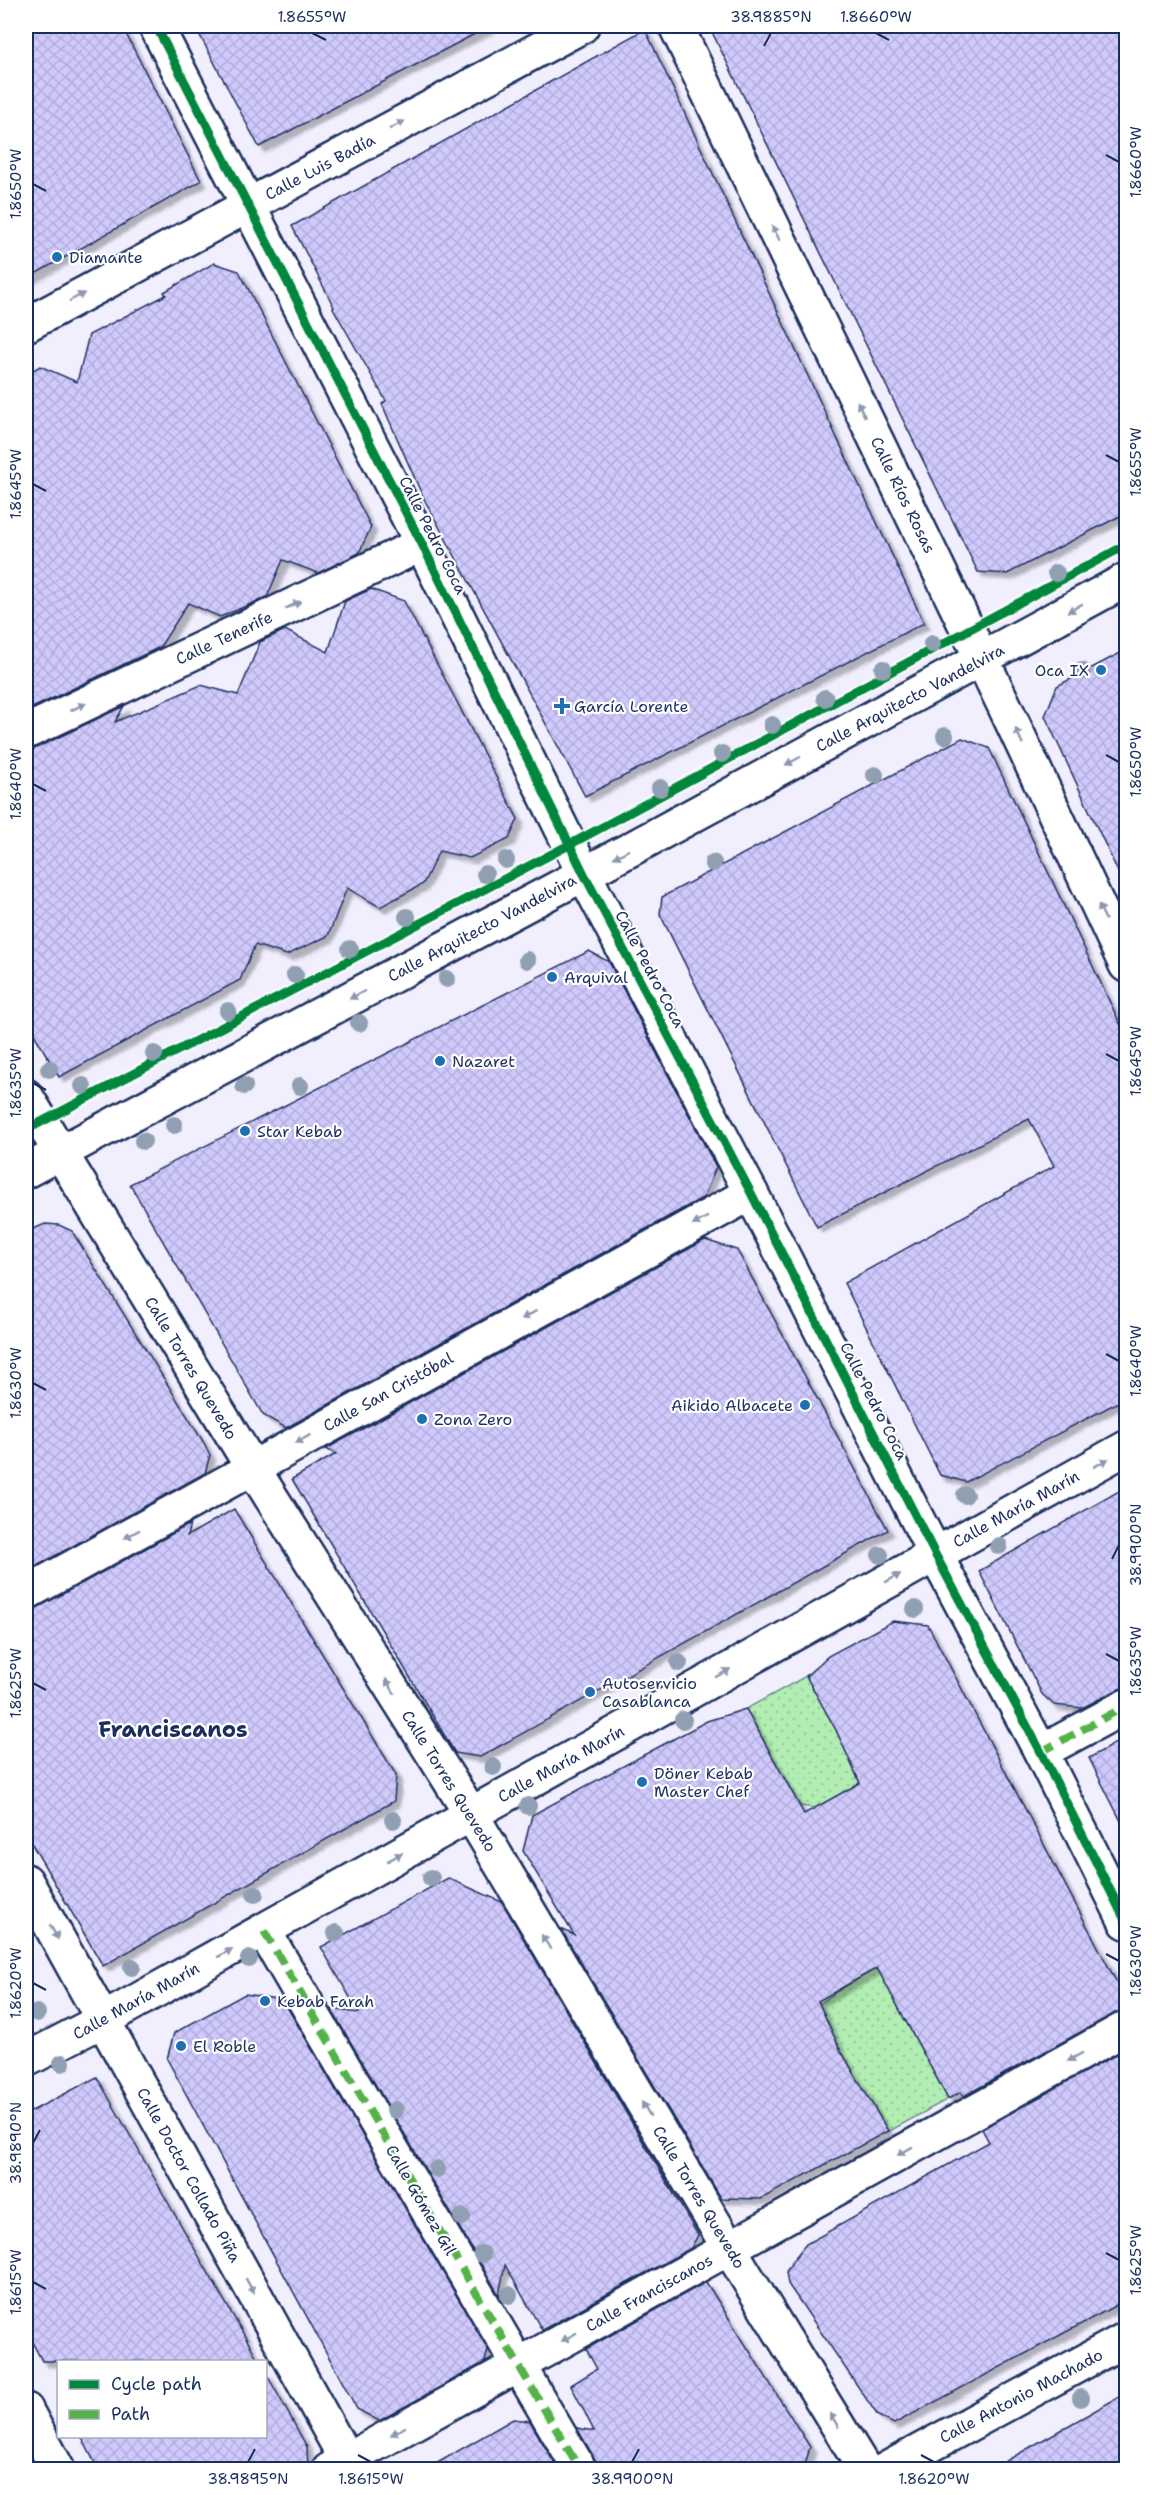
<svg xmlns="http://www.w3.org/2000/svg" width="1152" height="2495" viewBox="0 0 1152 2495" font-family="'Shantell Sans',sans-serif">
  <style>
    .grass { fill: url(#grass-dots); stroke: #668e88; stroke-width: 1.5 }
    .building { fill: url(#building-cross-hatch); stroke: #1b2f5e; stroke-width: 1.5; filter: url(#shadow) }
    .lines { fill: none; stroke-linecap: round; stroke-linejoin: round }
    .street-casing { stroke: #1b2f5e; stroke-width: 38 }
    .street { stroke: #fff; stroke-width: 33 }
    .quiet { stroke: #55b248; stroke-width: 8; stroke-dasharray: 15 8; stroke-linecap: butt }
    .cycleway-casing { stroke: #fff; stroke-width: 13 }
    .cycleway { stroke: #00873e; stroke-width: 9 }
    .tree { fill: #90a0b2 }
    .oneway { fill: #8d97ae }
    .ticks { fill: none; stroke: #1b2f5e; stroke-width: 2 }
    .poi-dot { fill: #1f6fb2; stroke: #fff; stroke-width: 2 }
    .labels { text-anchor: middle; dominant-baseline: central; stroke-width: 4.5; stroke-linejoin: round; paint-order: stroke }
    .street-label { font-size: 16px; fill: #1b2f5e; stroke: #fff }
    .poi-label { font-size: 16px; fill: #1b2f5e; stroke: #fff; text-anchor: start }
    .district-label { font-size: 22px; font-weight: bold; fill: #1b2f5e; stroke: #fff }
    .neatline { fill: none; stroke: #1b2f5e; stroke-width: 2 }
    .ticks-label { font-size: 15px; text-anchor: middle; fill: #1b2f5e }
  </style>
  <defs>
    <pattern id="grass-dots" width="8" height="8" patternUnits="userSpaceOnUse" patternTransform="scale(1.5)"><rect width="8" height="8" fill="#b2eeb3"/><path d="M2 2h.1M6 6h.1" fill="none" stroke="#98cc9c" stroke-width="1.8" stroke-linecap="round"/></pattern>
    <pattern id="building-cross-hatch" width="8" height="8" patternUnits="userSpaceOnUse" patternTransform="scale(1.5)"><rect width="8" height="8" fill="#d0c9fc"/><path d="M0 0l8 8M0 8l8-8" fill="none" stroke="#b2adda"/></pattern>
    <filter id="shadow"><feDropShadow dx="5.5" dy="5.5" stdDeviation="1.5" flood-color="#0004"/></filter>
  </defs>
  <rect width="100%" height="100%" fill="#f1effe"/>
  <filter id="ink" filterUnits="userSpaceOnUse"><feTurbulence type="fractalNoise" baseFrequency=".0167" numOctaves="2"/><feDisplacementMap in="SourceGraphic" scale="12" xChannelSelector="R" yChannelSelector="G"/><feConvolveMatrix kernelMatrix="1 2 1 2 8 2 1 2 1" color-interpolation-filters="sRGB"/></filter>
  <g filter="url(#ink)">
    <g class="grass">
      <polygon points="806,1676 836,1730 860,1783 815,1808 800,1806 746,1709"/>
      <polygon points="877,1968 948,2099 888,2132 841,2051 817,2006 836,1992"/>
    </g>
    <g class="building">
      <polygon points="26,26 122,26 201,181 26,279"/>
      <polygon points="195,26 490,26 259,147"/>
      <polygon points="709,26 1126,26 1126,513 1007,574 978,572"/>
      <polygon points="645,29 924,623 585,796 423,497 382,404 386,401 333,308 334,307 292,226"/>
      <polygon points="214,263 239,271 371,527 359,553 318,573 283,560 267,597 220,617 188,603 160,647 26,711 26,374 40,366 77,382 89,335 166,295 164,292"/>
      <polygon points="371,589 404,601 518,819 509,839 470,858 439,851 423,884 380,907 347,888 328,936 287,955 255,945 240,980 59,1077 26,1020 26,751 34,749 124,706 115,722 201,685 238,695 260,642 285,630 328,652 345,601"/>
      <polygon points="1126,650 1126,889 1045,716 1057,686"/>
      <polygon points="962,738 989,748 1126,1036 1126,1398 966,1482 940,1475 844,1283 1054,1166 1029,1119 817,1227 660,914 662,897"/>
      <polygon points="589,951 609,962 716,1167 704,1197 286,1428 263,1415 130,1184"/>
      <polygon points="45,1224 59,1225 72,1231 204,1443 210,1455 205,1473 26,1572 26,1232"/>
      <polygon points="705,1240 737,1250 888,1530 480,1757 455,1753 292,1479 336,1454 326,1449"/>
      <polygon points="1126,1487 1126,1687 1117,1690 1082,1708 1054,1705 1042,1694 979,1571"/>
      <polygon points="234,1509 396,1775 394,1801 103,1966 26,1834 26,1612 35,1609 190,1524 187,1536"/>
      <polygon points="893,1621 928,1625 1126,2000 1126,2009 1117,2012 964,2096 961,2092 948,2099 877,1968 818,2001 841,2051 888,2131 761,2199 721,2198 561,1929 574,1935 523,1851 532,1815 707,1721 746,1709 804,1814 860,1783 836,1730 806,1676 828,1656"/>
      <polygon points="1126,1737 1126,1831 1089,1758"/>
      <polygon points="448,1878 502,1902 698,2235 691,2248 542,2330 505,2265 499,2295 331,2009 359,2013 321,1947"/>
      <polygon points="245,1994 283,2000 488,2349 485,2362 379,2421 357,2409 167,2059 174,2033"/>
      <polygon points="1126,2049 1126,2300 894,2424 878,2416 788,2284 786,2272 793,2260 806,2244 989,2142 982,2129"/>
      <polygon points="97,2077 170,2206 259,2361 42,2361 26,2330 26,2114"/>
      <polygon points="706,2282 810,2447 804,2469 599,2469 596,2461 577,2428 594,2431 571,2385 597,2369 586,2349"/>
      <polygon points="266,2373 307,2447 308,2469 98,2469 81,2436 266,2436"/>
      <polygon points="1126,2393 1126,2469 992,2469 1048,2437"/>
      <polygon points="513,2419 530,2421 558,2469 427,2469"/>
    </g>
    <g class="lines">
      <defs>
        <g id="street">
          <polyline points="156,26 422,544 584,874 751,1193 935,1554 1041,1752 1126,1922"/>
          <polyline points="676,26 1005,707 1126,965"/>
          <polyline points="26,325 582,26"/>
          <polyline points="26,732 422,544"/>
          <polyline points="26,1096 252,1467 471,1814 729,2248 865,2470"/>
          <polyline points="26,1171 629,850 1126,580"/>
          <polyline points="26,1593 751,1193"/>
          <polyline points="1041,1752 1126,1706"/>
          <polyline points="26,1881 352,2470"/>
          <polyline points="264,1931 580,2470"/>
          <polyline points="26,2060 103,2020 1126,1448"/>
          <polyline points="26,2410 58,2470"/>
          <polyline points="329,2470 1126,2028"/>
          <polyline points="885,2470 1126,2339"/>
        </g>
      </defs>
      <use href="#street" class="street-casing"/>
      <use href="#street" class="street"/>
      <g class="quiet">
        <polyline points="1041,1752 1126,1706"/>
        <polyline points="264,1931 580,2470"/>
      </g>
      <defs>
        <g id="cycleway">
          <polyline points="156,26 422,544 584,874 751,1193 935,1554 1041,1752 1126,1922"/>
          <polyline points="26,1130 569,845 1126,545"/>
        </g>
      </defs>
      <use href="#cycleway" class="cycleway-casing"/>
      <use href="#cycleway" class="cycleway"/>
    </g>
    <g class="tree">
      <circle cx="1056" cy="573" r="9"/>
      <circle cx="932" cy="644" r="9"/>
      <circle cx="883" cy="669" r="9"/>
      <circle cx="1082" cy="671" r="9"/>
      <circle cx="825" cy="698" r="9"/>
      <circle cx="772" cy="725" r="9"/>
      <circle cx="945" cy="736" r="9"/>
      <circle cx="722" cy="754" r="9"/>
      <circle cx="875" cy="775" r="9"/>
      <circle cx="660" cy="788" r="9"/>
      <circle cx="506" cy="860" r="9"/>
      <circle cx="713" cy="863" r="9"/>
      <circle cx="485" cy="874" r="9"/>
      <circle cx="407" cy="917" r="9"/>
      <circle cx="350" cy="949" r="9"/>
      <circle cx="527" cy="960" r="9"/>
      <circle cx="295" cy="975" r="9"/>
      <circle cx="447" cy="979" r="9"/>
      <circle cx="228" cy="1011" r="9"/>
      <circle cx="359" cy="1023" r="9"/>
      <circle cx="154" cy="1054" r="9"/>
      <circle cx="49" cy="1069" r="9"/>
      <circle cx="83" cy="1086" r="9"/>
      <circle cx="244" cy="1086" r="9"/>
      <circle cx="300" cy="1086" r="9"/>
      <circle cx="174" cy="1125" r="9"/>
      <circle cx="143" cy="1141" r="9"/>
      <circle cx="965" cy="1495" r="9"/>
      <circle cx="999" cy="1546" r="9"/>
      <circle cx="880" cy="1555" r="9"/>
      <circle cx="915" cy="1609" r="9"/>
      <circle cx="679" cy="1663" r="9"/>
      <circle cx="683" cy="1720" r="9"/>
      <circle cx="493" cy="1767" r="9"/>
      <circle cx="528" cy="1806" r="9"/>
      <circle cx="393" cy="1820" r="9"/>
      <circle cx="431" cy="1878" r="9"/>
      <circle cx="255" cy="1894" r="9"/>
      <circle cx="336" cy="1933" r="9"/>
      <circle cx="249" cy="1959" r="9"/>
      <circle cx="132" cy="1967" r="9"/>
      <circle cx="37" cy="2013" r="9"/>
      <circle cx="62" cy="2063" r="9"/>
      <circle cx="395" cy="2110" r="9"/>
      <circle cx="437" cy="2169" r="9"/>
      <circle cx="462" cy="2217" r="9"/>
      <circle cx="482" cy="2254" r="9"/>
      <circle cx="509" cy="2295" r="9"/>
      <circle cx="1081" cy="2398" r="9"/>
    </g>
    <defs><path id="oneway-solid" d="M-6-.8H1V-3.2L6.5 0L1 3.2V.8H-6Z" transform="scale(1.5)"/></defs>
    <g class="oneway">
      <use href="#oneway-solid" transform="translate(397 125) rotate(-28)"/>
      <use href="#oneway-solid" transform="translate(776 233) rotate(-116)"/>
      <use href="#oneway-solid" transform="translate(77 297) rotate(-28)"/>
      <use href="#oneway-solid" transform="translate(861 409) rotate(-116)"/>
      <use href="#oneway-solid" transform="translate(293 605) rotate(-25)"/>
      <use href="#oneway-solid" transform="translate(1075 608) rotate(151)"/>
      <use href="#oneway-solid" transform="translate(78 707) rotate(-25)"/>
      <use href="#oneway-solid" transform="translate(1019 736) rotate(-115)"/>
      <use href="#oneway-solid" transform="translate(793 761) rotate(152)"/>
      <use href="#oneway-solid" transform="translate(621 854) rotate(152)"/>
      <use href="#oneway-solid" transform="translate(1102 912) rotate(-115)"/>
      <use href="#oneway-solid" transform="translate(357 995) rotate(152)"/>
      <use href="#oneway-solid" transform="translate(700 1221) rotate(151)"/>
      <use href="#oneway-solid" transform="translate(529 1315) rotate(151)"/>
      <use href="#oneway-solid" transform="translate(303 1439) rotate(151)"/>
      <use href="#oneway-solid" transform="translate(1101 1463) rotate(-29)"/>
      <use href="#oneway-solid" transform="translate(132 1534) rotate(151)"/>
      <use href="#oneway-solid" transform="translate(893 1578) rotate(-29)"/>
      <use href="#oneway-solid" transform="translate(723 1673) rotate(-29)"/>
      <use href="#oneway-solid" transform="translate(390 1686) rotate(-122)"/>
      <use href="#oneway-solid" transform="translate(395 1857) rotate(-29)"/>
      <use href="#oneway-solid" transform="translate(54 1932) rotate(61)"/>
      <use href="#oneway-solid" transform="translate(546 1942) rotate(-121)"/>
      <use href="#oneway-solid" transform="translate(225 1953) rotate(-29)"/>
      <use href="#oneway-solid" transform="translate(1075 2057) rotate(151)"/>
      <use href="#oneway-solid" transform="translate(646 2109) rotate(-121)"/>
      <use href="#oneway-solid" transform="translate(905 2151) rotate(151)"/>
      <use href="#oneway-solid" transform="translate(250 2286) rotate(61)"/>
      <use href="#oneway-solid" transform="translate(569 2337) rotate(151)"/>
      <use href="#oneway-solid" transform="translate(834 2420) rotate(-122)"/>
      <use href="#oneway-solid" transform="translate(398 2431) rotate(151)"/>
    </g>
  </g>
  <path class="ticks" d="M312 33 326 40M876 33 889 40M764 46 771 33M1106 155 1119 162M33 184 46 191M1106 455 1119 462M33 484 46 491M1106 755 1119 762M33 784 46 791M1106 1054 1119 1061M33 1083 46 1090M1106 1354 1119 1361M33 1383 46 1390M1112 1559 1119 1545M1106 1654 1119 1661M33 1683 46 1690M1106 1954 1119 1961M33 1983 46 1990M33 2143 40 2130M1106 2253 1119 2260M33 2282 46 2289M358 2455 371 2462M921 2455 934 2462M248 2462 255 2449M632 2462 639 2449"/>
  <g class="poi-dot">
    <circle cx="57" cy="257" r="6"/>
    <circle cx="1101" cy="670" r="6"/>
    <path d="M559 697h6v6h6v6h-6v6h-6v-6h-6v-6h6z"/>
    <circle cx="552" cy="977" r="6"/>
    <circle cx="440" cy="1061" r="6"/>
    <circle cx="245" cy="1131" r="6"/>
    <circle cx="805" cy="1405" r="6"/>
    <circle cx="422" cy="1419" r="6"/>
    <circle cx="590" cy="1692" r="6"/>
    <circle cx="642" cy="1782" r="6"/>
    <circle cx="265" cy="2001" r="6"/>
    <circle cx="181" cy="2046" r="6"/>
  </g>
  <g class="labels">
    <g class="street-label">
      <text transform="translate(320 167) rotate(-28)">Calle Luis Badía</text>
      <text transform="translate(903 495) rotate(64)">Calle Ríos Rosas</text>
      <text transform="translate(433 535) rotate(63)">Calle Pedro Coca</text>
      <text transform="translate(224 638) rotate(-25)">Calle Tenerife</text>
      <text transform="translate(910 698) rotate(-28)">Calle Arquitecto Vandelvira</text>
      <text transform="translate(482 928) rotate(-28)">Calle Arquitecto Vandelvira</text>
      <text transform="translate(650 969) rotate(62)">Calle Pedro Coca</text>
      <text transform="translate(191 1368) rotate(59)">Calle Torres Quevedo</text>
      <text transform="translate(388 1392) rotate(-29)">Calle San Cristóbal</text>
      <text transform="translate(874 1401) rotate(63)">Calle Pedro Coca</text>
      <text transform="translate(1016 1509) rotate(-29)">Calle María Marín</text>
      <text transform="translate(561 1764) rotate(-29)">Calle María Marín</text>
      <text transform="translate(449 1781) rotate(58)">Calle Torres Quevedo</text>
      <text transform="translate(136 2001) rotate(-29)">Calle María Marín</text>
      <text transform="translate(189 2175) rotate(61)">Calle Doctor Collado Piña</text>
      <text transform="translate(699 2197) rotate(59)">Calle Torres Quevedo</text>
      <text transform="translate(421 2200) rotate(60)">Calle Gómez Gil</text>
      <text transform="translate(649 2293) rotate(-29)">Calle Franciscanos</text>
      <text transform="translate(1021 2396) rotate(-28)">Calle Antonio Machado</text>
    </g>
    <g class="poi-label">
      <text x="69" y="257">Diamante</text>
      <text x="1089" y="670" text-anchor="end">Oca IX</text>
      <text x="574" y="706">García Lorente</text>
      <text x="564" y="977">Arquival</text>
      <text x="452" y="1061">Nazaret</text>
      <text x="257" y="1131">Star Kebab</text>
      <text x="793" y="1405" text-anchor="end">Aikido Albacete</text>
      <text x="434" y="1419">Zona Zero</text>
      <text x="602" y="1683">Autoservicio<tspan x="602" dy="18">Casablanca</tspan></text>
      <text x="654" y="1773">Döner Kebab<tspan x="654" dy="18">Master Chef</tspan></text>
      <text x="277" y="2001">Kebab Farah</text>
      <text x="193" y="2046">El Roble</text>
    </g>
    <g class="district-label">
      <text x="173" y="1729">Franciscanos</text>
    </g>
  </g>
  <rect width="1152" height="2495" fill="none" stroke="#fff" stroke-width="66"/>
  <rect x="57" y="2360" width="210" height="78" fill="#ffffff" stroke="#a4acbf" stroke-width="1.5"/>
  <rect x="69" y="2380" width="30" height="9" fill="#00873e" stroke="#a4acbf" stroke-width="1.5"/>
  <text x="111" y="2390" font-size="18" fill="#1b2f5e">Cycle path</text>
  <rect x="69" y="2410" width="30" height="9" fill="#55b248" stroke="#a4acbf" stroke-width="1.5"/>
  <text x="111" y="2420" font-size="18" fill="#1b2f5e">Path</text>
  <rect x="33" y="33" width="1086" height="2429" class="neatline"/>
  <g class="ticks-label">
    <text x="312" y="22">1.8655°W</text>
    <text x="771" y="22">38.9885°N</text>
    <text x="876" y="22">1.8660°W</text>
    <text transform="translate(1136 162) rotate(-90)" y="5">1.8660°W</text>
    <text transform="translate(16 184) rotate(-90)" y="5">1.8650°W</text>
    <text transform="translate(1136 462) rotate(-90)" y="5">1.8655°W</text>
    <text transform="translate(16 484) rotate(-90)" y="5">1.8645°W</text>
    <text transform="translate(1136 762) rotate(-90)" y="5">1.8650°W</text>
    <text transform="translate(16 784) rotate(-90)" y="5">1.8640°W</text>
    <text transform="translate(1136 1061) rotate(-90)" y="5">1.8645°W</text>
    <text transform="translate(16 1083) rotate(-90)" y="5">1.8635°W</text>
    <text transform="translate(1136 1361) rotate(-90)" y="5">1.8640°W</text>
    <text transform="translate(16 1383) rotate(-90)" y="5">1.8630°W</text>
    <text transform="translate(1136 1545) rotate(-90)" y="5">38.9900°N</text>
    <text transform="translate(1136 1661) rotate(-90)" y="5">1.8635°W</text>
    <text transform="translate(16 1683) rotate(-90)" y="5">1.8625°W</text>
    <text transform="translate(1136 1961) rotate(-90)" y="5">1.8630°W</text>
    <text transform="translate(16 1983) rotate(-90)" y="5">1.8620°W</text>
    <text transform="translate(16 2143) rotate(-90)" y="5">38.9890°N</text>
    <text transform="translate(1136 2260) rotate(-90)" y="5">1.8625°W</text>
    <text transform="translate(16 2282) rotate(-90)" y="5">1.8615°W</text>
    <text x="248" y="2484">38.9895°N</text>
    <text x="371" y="2484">1.8615°W</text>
    <text x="632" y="2484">38.9900°N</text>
    <text x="934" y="2484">1.8620°W</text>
  </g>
</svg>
